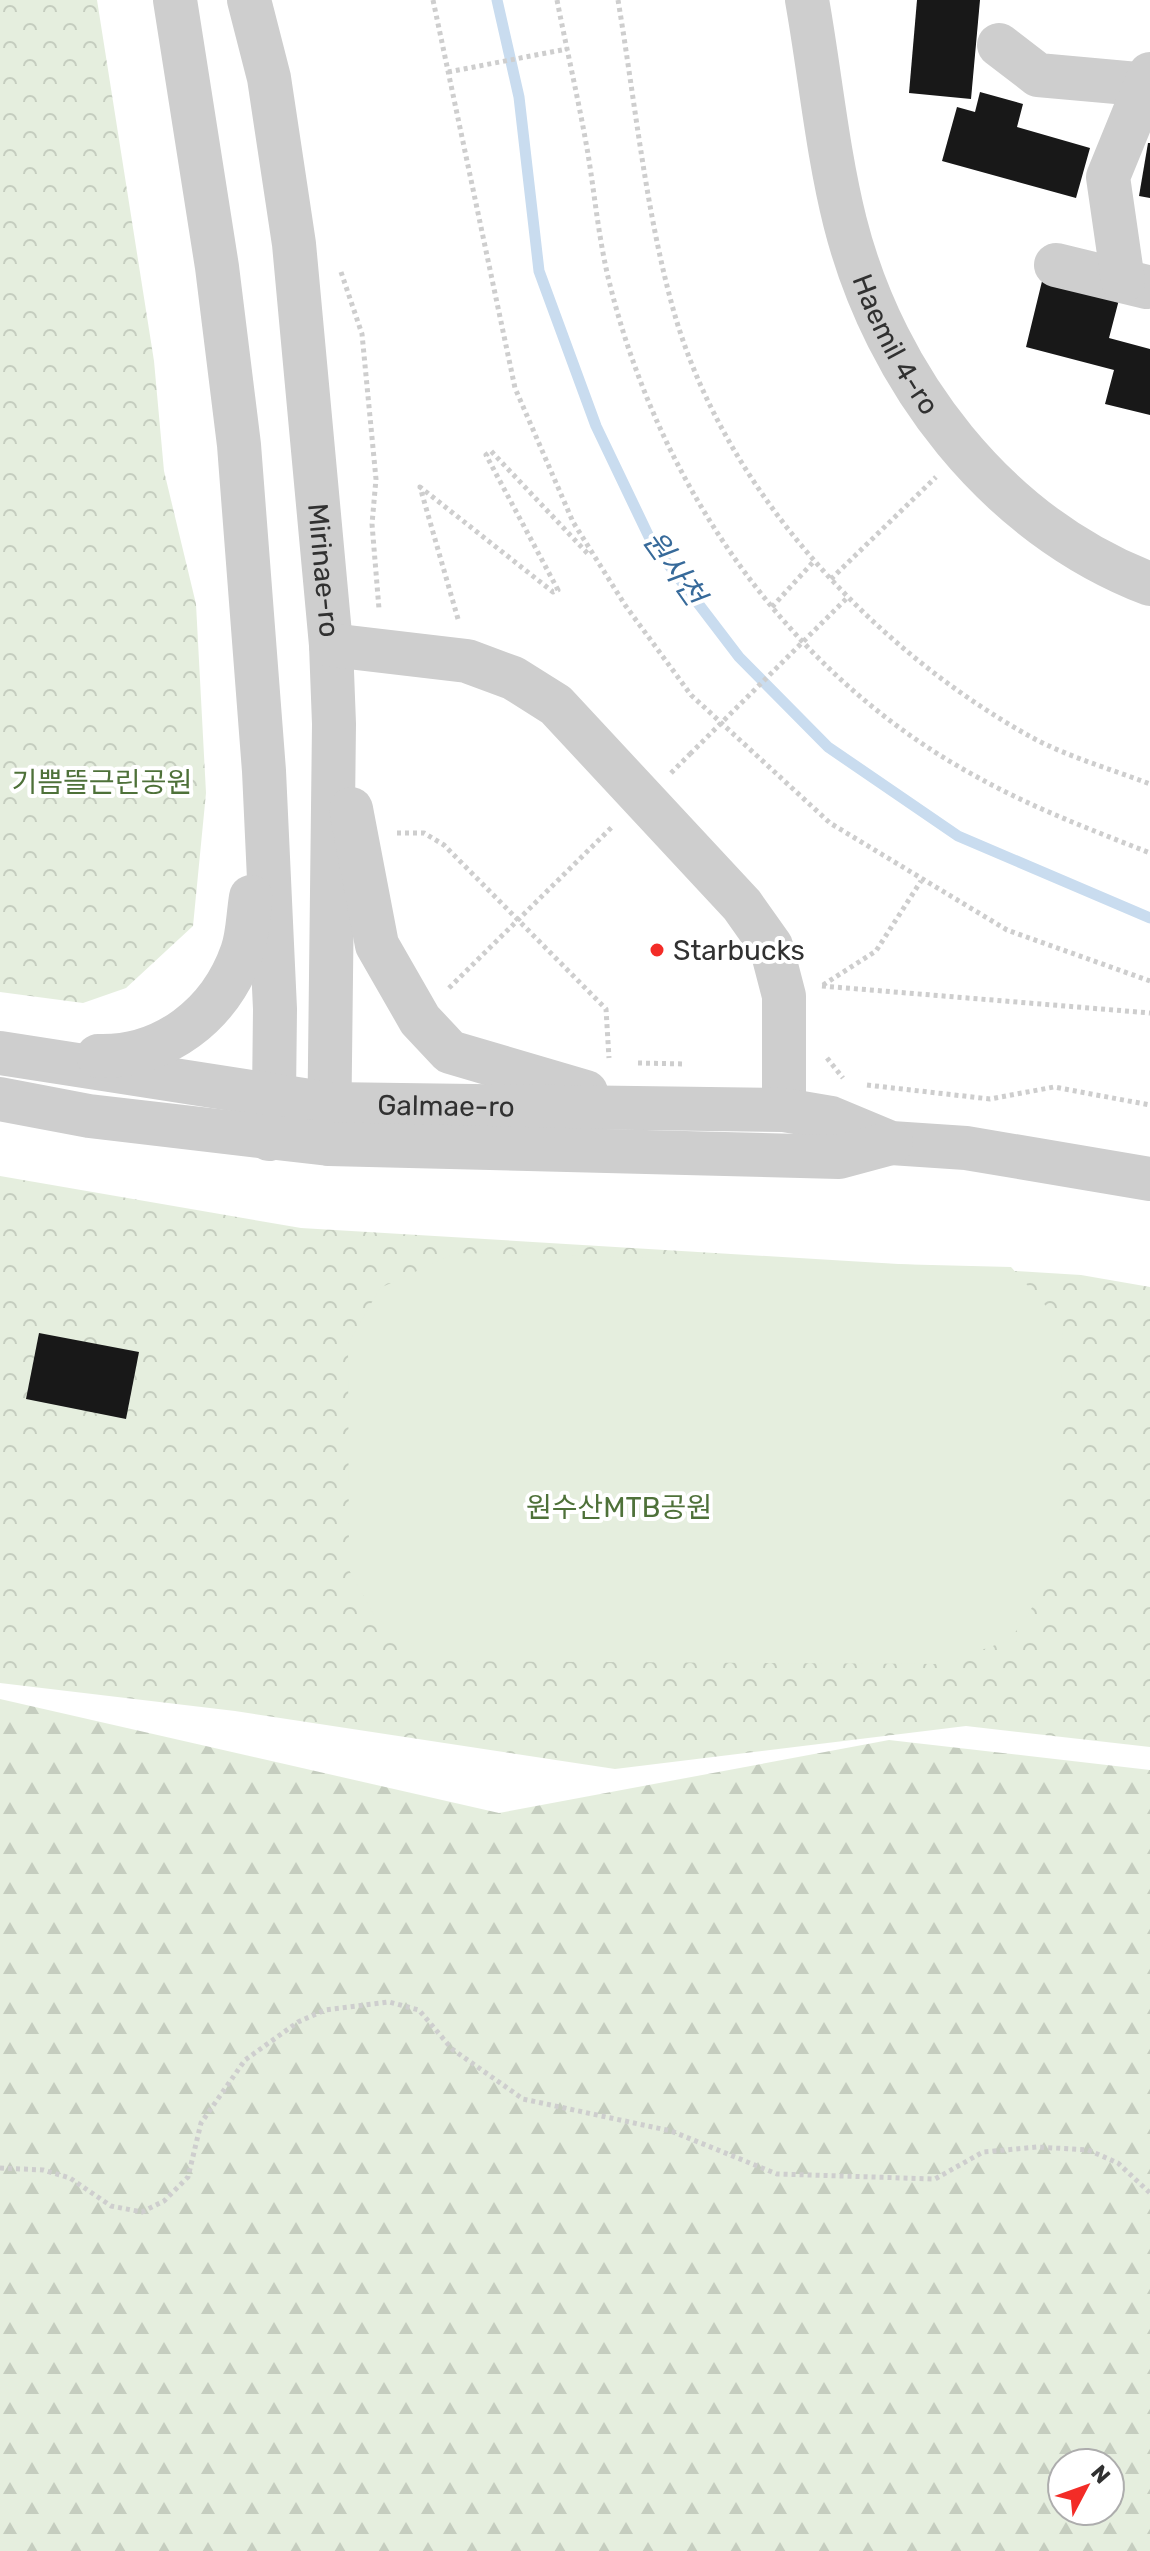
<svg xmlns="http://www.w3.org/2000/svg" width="1150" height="2551" viewBox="0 0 1150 2551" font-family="Rubik,'Noto Sans KR',sans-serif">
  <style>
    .forest { fill: url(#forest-firs); fill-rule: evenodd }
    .park { fill: url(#park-crowns) }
    .pitch { fill: #e5eede }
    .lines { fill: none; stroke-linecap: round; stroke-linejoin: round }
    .stream { stroke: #c9dcef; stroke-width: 11 }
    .building { fill: #181818 }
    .path { stroke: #cecece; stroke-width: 5; stroke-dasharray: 4 4; stroke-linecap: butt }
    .minor { stroke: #cecece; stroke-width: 44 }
    .path-bridge { stroke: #cecece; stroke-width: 5; stroke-dasharray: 4 4; stroke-linecap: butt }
    .poi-dot { fill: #f32c27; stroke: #fff; stroke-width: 3 }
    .labels { text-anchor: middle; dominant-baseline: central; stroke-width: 8; stroke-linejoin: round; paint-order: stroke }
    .street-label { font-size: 28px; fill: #313131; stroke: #fff }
    .park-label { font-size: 28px; fill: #4e7139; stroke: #fff }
    .poi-label { font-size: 28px; fill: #313131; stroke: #fff; text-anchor: start }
    .water-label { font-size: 30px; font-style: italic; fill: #376a9a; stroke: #fff }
  </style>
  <defs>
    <pattern id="forest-firs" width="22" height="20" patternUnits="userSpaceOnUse" patternTransform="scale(2)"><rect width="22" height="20" fill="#e5eede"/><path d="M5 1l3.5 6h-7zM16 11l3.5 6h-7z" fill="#c5cdbf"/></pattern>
    <pattern id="park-crowns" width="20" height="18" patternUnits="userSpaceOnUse" patternTransform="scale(2)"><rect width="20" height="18" fill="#e5eede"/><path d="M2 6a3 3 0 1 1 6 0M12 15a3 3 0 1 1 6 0" fill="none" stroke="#c5cdbf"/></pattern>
  </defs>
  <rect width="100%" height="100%" fill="#fff"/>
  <path class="forest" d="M0 1699 499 1813 889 1740 1150 1770V2551H0ZM1110 2463V2511H1062V2463Z"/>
  <g class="park">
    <polygon points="0,0 97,0 154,361 164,471 196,604 206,793 193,926 126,988 83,1003 0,992"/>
    <polygon points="0,1176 301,1228 1081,1275 1150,1287 1150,1747 966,1726 615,1769 235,1711 0,1683"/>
  </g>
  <polygon class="pitch" points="456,1253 1011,1267 1063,1325 1058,1569 1010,1640 941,1664 435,1661 375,1617 349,1570 348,1344 380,1288"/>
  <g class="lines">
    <polyline class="stream" points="497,0 519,97 539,271 596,426 652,543 739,657 828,747 958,836 1150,918"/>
  </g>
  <g class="building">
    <polygon points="917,0 980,0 971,99 909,93"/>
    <polygon points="980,92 1023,104 1017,127 1090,148 1076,198 942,161 957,107 975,112"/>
    <polygon points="1148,143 1150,143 1150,198 1139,196"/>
    <polygon points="1044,273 1121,292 1109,338 1150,349 1150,415 1105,404 1114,370 1026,347"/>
    <polygon points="39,1333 139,1352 126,1419 26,1399"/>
  </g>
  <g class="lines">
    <g class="path">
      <polyline points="433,0 515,388 573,522 625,605 691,695 830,823 1007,930 1150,981"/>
      <path d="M557 0C567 51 579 102 588 154 595 197 599 242 610 285 661 489 791 677 979 778 1033 808 1092 830 1150 853"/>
      <path d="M618 0C635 101 645 206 672 305 721 486 870 647 1031 737 1068 757 1111 769 1150 784"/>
      <polyline points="448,72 567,49"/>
      <polyline points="341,272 362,334 376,479 372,524 379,609"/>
      <polyline points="831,579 936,477"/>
      <polyline points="772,607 815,560"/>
      <polyline points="458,619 420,487 553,592 558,590 486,455 491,451 589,555"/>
      <polyline points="671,773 690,754"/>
      <polyline points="397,833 424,833 444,845 606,1009 609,1058"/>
      <polyline points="823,985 876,951 921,881"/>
      <polyline points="822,986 1150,1013"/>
      <polyline points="449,988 613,826"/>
      <polyline points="827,1058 843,1078"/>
      <polyline points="638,1063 684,1064"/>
      <polyline points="867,1085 990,1099 1054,1087 1150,1105"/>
      <polyline points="0,2168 43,2170 70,2178 111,2206 142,2212 164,2201 188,2177 201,2123 245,2060 298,2022 325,2010 389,2002 419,2010 452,2049 523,2099 671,2131 777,2174 935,2179 983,2152 1037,2147 1088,2150 1118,2163 1150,2193"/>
    </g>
    <g class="minor">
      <polyline points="175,0 217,267 239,445 264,771 275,1009 274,1096 269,1139"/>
      <path id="s1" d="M249 0 269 78 294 244 331 645 334 724 329 1144"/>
      <path id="s2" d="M807 0C820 73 827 150 845 222 885 380 996 525 1150 584"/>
      <polyline points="999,45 1038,75 1150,85"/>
      <polyline points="1056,265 1147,287"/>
      <polyline points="1123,281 1108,177 1150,74"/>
      <polyline points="331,645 467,661 513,678 556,705 742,905 771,946 784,996 784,1110"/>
      <polyline points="351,809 377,945 420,1020 450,1052 586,1092"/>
      <path id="s3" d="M0 1053 329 1104 784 1110 831 1118 891 1143 966 1148 1150 1179"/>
      <path d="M98 1056C164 1058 220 1015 242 952 248 936 248 915 251 897"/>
      <polyline points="0,1099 89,1116 329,1144 839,1157 891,1143"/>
    </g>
    <polyline class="path-bridge" points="690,754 847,598"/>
  </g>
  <circle class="poi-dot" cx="657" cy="950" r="8"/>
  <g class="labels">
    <g class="street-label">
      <text stroke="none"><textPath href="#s2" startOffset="358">Haemil 4-ro</textPath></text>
      <text stroke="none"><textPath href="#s1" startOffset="576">Mirinae-ro</textPath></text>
      <text stroke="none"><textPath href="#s3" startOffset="450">Galmae-ro</textPath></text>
    </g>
    <g class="park-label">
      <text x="102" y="782">기쁨뜰근린공원</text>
      <text x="619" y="1507">원수산MTB공원</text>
    </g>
    <g class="poi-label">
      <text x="673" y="950">Starbucks</text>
    </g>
    <g class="water-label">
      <text transform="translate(674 568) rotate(55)">원사천</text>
    </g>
  </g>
  <g transform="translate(1086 2487) rotate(49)"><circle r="38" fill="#ffffff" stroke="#adadad" stroke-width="2"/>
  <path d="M0-6L14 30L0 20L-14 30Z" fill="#f32c27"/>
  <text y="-12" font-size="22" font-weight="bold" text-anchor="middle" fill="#313131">N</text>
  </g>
</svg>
